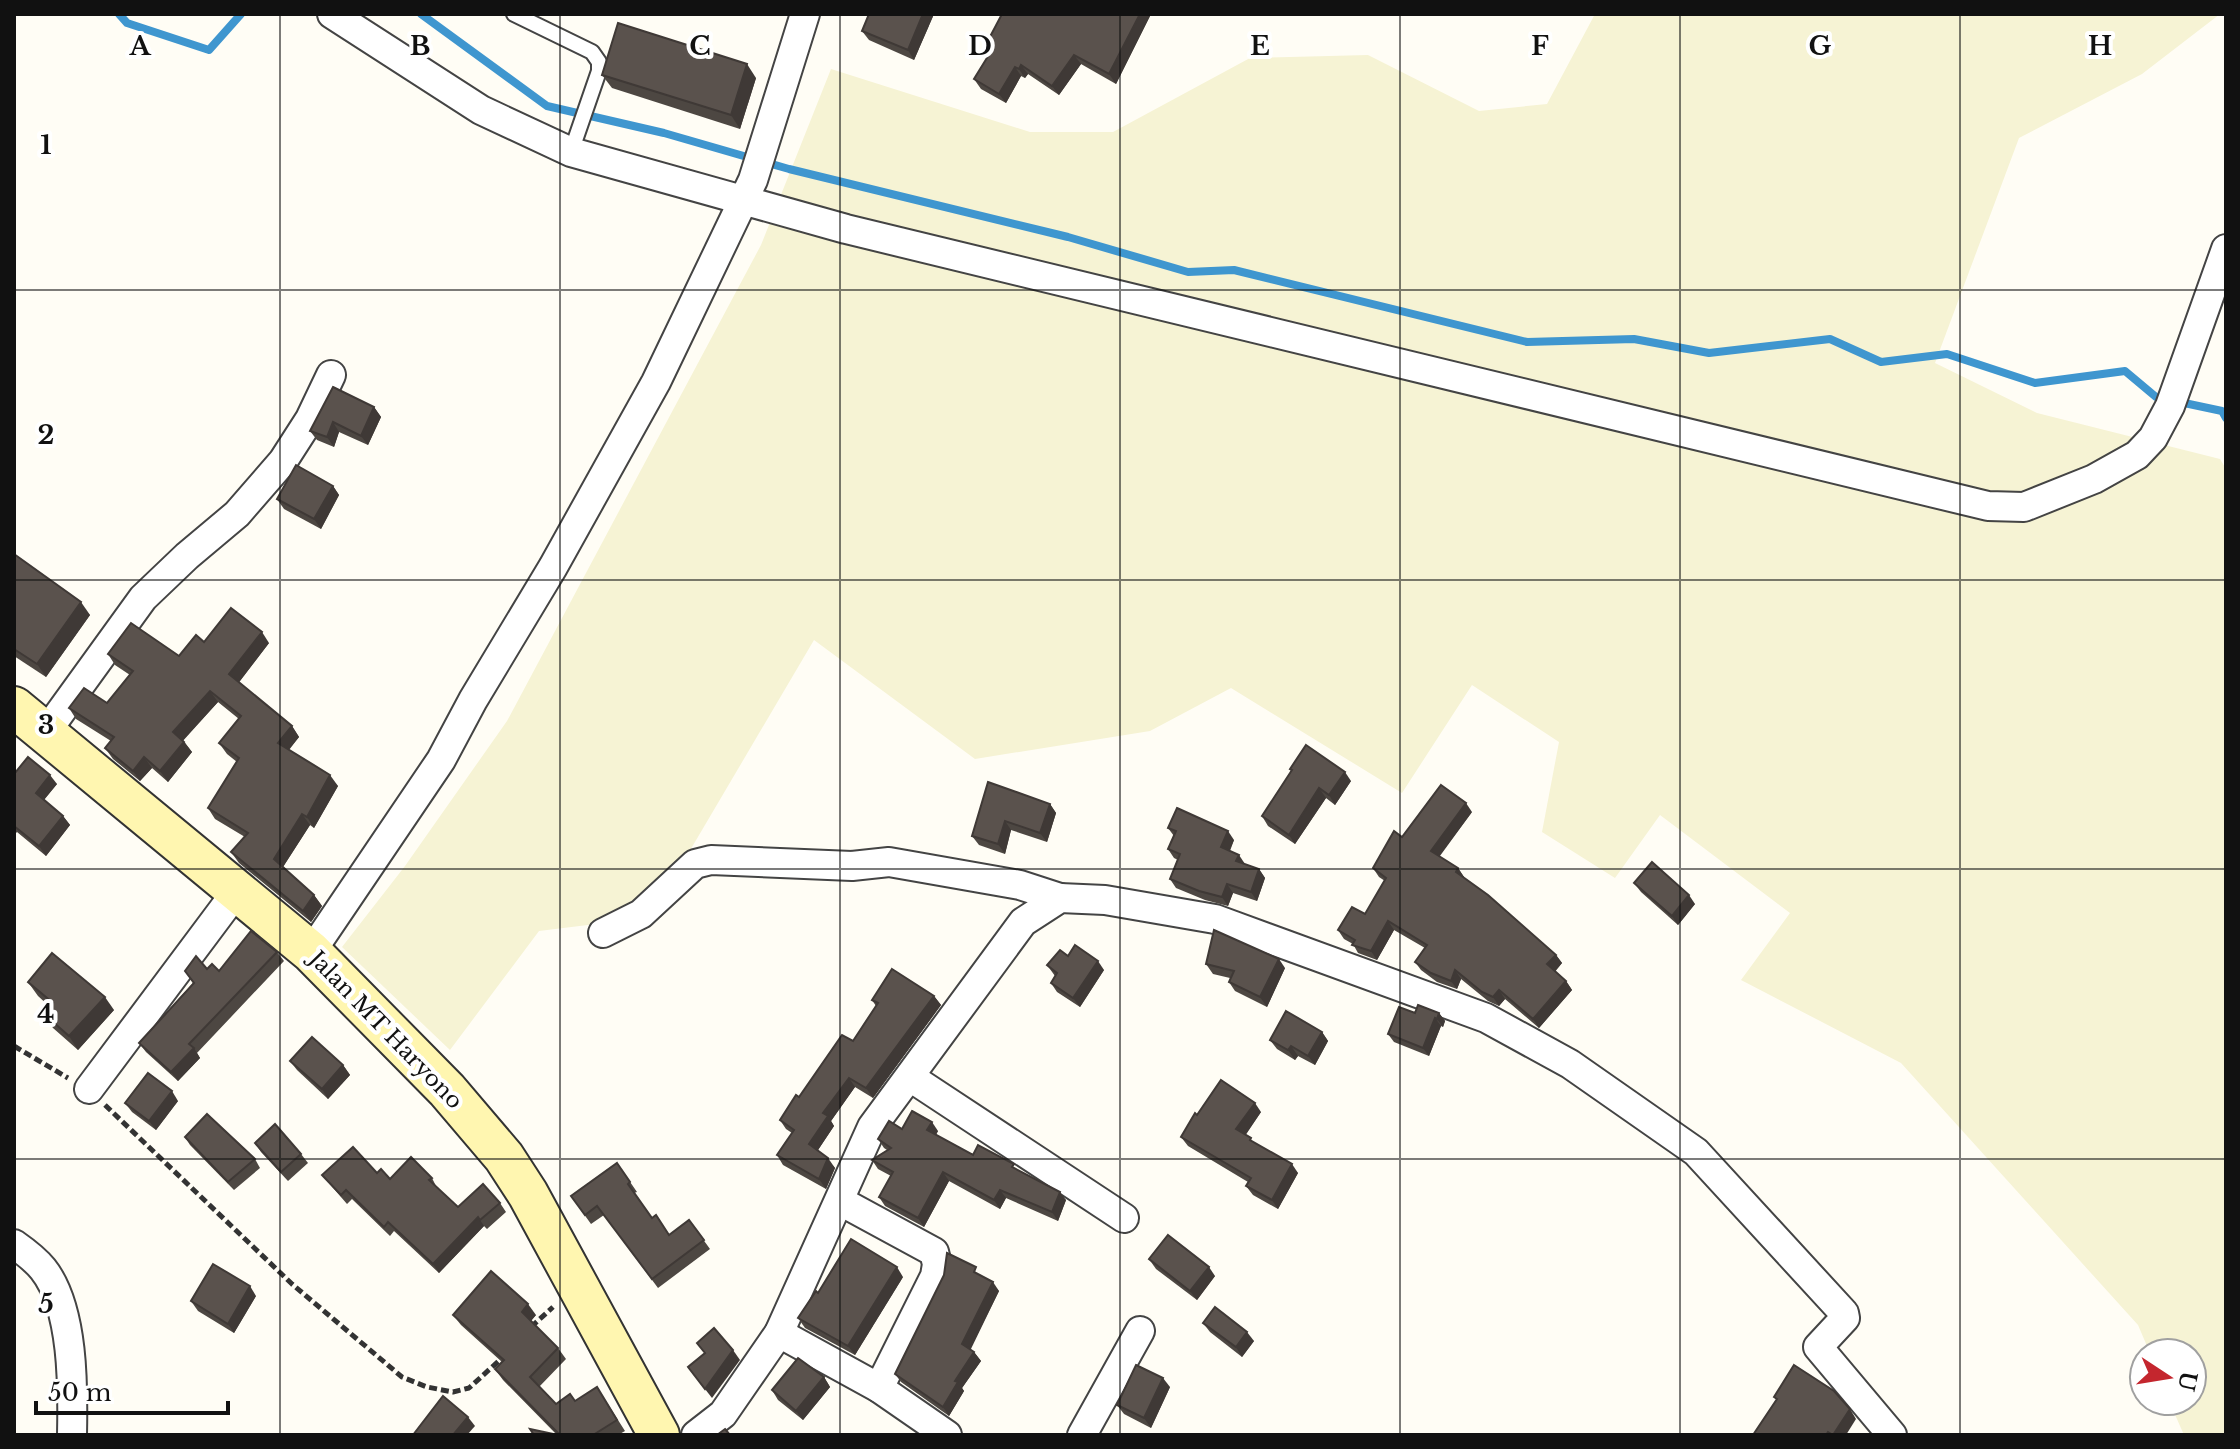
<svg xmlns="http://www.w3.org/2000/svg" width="2240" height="1449" viewBox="0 0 2240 1449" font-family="'Libre Baskerville',serif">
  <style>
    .farmland { fill: #f6f3d4 }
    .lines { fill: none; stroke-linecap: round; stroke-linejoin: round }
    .stream { stroke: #3f96cf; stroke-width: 8 }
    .lane-casing { stroke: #444; stroke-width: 18 }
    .street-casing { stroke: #444; stroke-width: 32 }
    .secondary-casing { stroke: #333; stroke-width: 44 }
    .path { stroke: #333; stroke-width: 5; stroke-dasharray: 8 4; stroke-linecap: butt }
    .lane { stroke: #fff; stroke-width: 14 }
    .street { stroke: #fff; stroke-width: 28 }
    .secondary { stroke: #fff6b0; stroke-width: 40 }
    .wall { fill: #4d4742 }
    .shaded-wall { fill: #3f3936 }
    .building { fill: #5a524d; stroke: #3f3936; stroke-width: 2 }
    .grid { fill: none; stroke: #111; stroke-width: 2; stroke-opacity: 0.55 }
    .labels { text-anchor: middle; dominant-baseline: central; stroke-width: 8; stroke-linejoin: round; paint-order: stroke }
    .street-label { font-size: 22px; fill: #111; stroke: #fff }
    .grid-label { font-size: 26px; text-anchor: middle; font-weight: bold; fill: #111; stroke: #fff; stroke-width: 8; stroke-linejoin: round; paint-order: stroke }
  </style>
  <rect width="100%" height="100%" fill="#fffdf5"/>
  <polygon class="farmland" points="1595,14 2220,14 2142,74 2019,138 1935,363 2037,413 2220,459 2226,469 2226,1435 2184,1435 2169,1401 2192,1401 2192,1353 2150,1353 2138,1325 1901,1063 1741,980 1790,913 1660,815 1615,878 1542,832 1559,742 1472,685 1402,793 1231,688 1150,731 975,759 814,640 682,864 604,923 539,931 450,1050 342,947 405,866 507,721 761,245 831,69 1030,132 1113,132 1250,58 1368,55 1479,111 1547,104"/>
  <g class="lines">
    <g class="stream">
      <polyline points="119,14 127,23 209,50 241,14"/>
      <polyline points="421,14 547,106 664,133 789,169 1068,237 1188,272 1234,270 1527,342 1634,339 1709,353 1830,339 1881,362 1947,354 2035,383 2125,371 2156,397 2222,411 2226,418"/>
    </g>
    <defs>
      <polyline id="lane" points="514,14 592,52 599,62 599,71 571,152"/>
      <g id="street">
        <polyline points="332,14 481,110 571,152 846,229 1988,506 2024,507 2094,479 2137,455 2153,438 2170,406 2226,249"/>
        <polyline points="46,732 143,598 187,556 237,514 283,461 310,419 331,375"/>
        <polyline points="603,933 641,914 695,864 711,860 852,866 889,862 1020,885 1060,898"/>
        <polyline points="311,952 441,760 473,700 553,567 656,382 753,180 805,14"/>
        <polyline points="910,1077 1124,1218"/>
        <polyline points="89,1089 237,891"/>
        <polyline points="840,1201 934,1252 937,1264 935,1276 879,1388"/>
        <path d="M14 1244C24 1251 35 1259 43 1269 74 1308 73 1388 72 1435"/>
        <polyline points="779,1333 879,1388 947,1435"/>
        <polyline points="696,1435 723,1414 779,1333 872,1127 1023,922 1060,898 1105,900 1215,919 1486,1018 1570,1064 1696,1152 1844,1313 1845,1318 1818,1347 1892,1435"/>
        <polyline points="1082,1435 1140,1331"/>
      </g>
      <polyline id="secondary" points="14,707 311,952 447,1090 504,1157 528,1194 659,1435"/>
    </defs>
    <use href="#lane" class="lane-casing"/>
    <use href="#street" class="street-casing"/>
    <use href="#secondary" class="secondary-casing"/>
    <g class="path">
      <polyline points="14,1046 68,1078"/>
      <polyline points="105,1105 292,1284 402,1377 427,1387 453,1392 469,1388 502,1358"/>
      <polyline points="531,1327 553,1307"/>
    </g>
    <use href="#lane" class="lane"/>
    <use href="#street" class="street"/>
    <use href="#secondary" class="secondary"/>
  </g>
  <g class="wall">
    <polygon points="869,14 934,14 914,60 869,40 862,31"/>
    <polygon points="1002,14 1151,14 1116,84 1081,64 1059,95 1028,74 1025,78 1021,76 1006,103 981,89 974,79 988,56 983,50"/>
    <polygon points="602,75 756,78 740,129 612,88"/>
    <polygon points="374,407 381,417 368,445 339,432 334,447 317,440 310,431"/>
    <polygon points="333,486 339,495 321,529 284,509 277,499"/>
    <polygon points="14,554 90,615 46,677 14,656"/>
    <polygon points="204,642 269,643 239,682 292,726 299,737 289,750 338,786 314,828 310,825 283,867 314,895 322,906 311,922 239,863 231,852 245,837 215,819 208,808 237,762 227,754 219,743 239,719 218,702 183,740 192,752 168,782 152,768 140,781 113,759 105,748 111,741 76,719 69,708 107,703 130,675 115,665 108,654 179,656"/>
    <polygon points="1292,771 1351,781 1335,805 1326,798 1295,844 1268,826 1262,816"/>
    <polygon points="14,774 57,784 44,800 63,816 70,825 46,856 17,832 14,835"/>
    <polygon points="988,782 1050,804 1056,813 1047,842 1011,830 1005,854 979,845 972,836"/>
    <polygon points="1472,812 1439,856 1458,868 1464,877 1464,878 1556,955 1562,963 1555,971 1566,981 1572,990 1539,1028 1505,999 1499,1006 1488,1001 1461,979 1457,989 1437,982 1421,970 1415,962 1425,948 1394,930 1377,960 1358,953 1353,944 1344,939 1338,930 1365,914 1385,881 1379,877 1373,868 1402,837"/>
    <polygon points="1168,828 1234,840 1230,851 1245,864 1259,869 1265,878 1257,901 1233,893 1228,906 1205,900 1176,888 1170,879 1178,860 1174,858 1168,849 1174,836"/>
    <polygon points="1634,883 1695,904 1678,925 1641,892"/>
    <polygon points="277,952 284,961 197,1053 200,1058 178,1081 146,1052 139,1043 193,983 185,971 207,969 219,971"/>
    <polygon points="1068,956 1104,970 1080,1007 1057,992 1051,983 1055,976 1047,965"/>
    <polygon points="1206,964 1285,968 1267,1007 1235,991 1229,982 1230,978 1213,974"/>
    <polygon points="28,982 114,1010 78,1050 53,1028 44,1014 50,1007 38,996"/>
    <polygon points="934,996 941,1005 873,1098 855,1087 831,1121 834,1126 818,1150 835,1168 826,1189 783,1165 777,1155 792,1133 786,1129 780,1120 853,1041 876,1006 872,1000"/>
    <polygon points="1439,1013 1445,1021 1443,1027 1441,1026 1429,1056 1394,1042 1388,1034"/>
    <polygon points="1322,1032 1328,1041 1315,1065 1298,1056 1295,1060 1277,1049 1270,1040"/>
    <polygon points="290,1061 343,1065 350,1075 328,1099 297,1070"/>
    <polygon points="178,1101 156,1130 132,1112 125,1103"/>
    <polygon points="1261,1112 1245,1135 1253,1142 1298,1173 1278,1209 1253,1195 1246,1186 1248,1182 1188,1146 1181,1137 1197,1115"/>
    <polygon points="902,1129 938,1131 936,1135 973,1155 1018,1171 1066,1200 1058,1221 1006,1198 1000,1209 949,1181 924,1227 885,1206 879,1197 891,1176 878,1169 872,1160 887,1150 884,1148 878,1139"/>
    <polygon points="185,1137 255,1159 260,1168 234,1190 190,1145"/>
    <polygon points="255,1143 301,1154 308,1163 288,1181 261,1152"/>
    <polygon points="617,1163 637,1192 634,1193 652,1218 670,1235 689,1220 710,1249 658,1288 604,1215 591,1224 571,1196"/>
    <polygon points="377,1173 390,1179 432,1178 437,1188 458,1207 500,1203 506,1212 487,1229 484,1226 439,1273 394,1231 390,1236 352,1199 347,1204 322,1175"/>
    <polygon points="1149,1259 1215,1276 1197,1300 1156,1269"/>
    <polygon points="903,1277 855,1355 805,1328 798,1318 818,1293"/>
    <polygon points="982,1277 999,1291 970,1349 974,1352 981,1361 962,1388 964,1391 949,1416 901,1382 895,1374"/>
    <polygon points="256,1296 234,1333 198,1311 191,1301"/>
    <polygon points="453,1315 536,1315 531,1321 558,1348 566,1359 539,1387 556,1404 575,1401 597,1387 625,1431 618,1435 534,1435 557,1435 503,1380 495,1369 502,1362 461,1325"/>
    <polygon points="1203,1323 1254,1341 1242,1357 1210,1332"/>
    <polygon points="824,1377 830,1387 803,1420 778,1400 772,1390"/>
    <polygon points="1170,1387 1151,1428 1124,1414 1117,1405"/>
  </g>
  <g class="shaded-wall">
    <polygon points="923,14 934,14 914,60 908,50"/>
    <polygon points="1140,14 1151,14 1116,84 1109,74"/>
    <polygon points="1074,55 1081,64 1059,95 1052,86"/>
    <polygon points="747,64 756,78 740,129 731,115"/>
    <polygon points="1021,65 1028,74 1025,78 1019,69"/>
    <polygon points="1015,67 1021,76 1006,103 999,94"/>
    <polygon points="374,407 381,417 368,445 361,436"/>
    <polygon points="333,422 339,432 334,447 327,437"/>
    <polygon points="333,486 339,495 321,529 314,519"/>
    <polygon points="81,602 90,615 46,677 37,664"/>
    <polygon points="262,632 269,643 237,685 229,674"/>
    <polygon points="210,691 218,702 181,743 173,732"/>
    <polygon points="292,726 299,737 285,754 278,743"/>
    <polygon points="184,742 192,752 168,782 160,771"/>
    <polygon points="144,757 152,768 140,781 133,771"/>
    <polygon points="1345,772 1351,781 1335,805 1329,795"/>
    <polygon points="50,775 57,784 42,802 36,793"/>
    <polygon points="330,775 338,786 314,828 307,817"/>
    <polygon points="1319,788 1326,798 1295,844 1289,835"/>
    <polygon points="1466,803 1472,812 1437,860 1431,851"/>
    <polygon points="1050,804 1056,813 1047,842 1040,833"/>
    <polygon points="302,814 310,825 281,870 274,859"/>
    <polygon points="63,816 70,825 46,856 39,846"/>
    <polygon points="1005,821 1011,830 1005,854 998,844"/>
    <polygon points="1228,831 1234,840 1227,856 1221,847"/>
    <polygon points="1239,855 1245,864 1243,870 1236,861"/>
    <polygon points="1458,868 1464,877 1462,881 1456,872"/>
    <polygon points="1259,869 1265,878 1257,901 1251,892"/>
    <polygon points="1227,884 1233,893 1228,906 1222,897"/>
    <polygon points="314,895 322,906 311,922 303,911"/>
    <polygon points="1689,895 1695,904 1678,925 1672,916"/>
    <polygon points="1388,921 1394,930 1377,960 1371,951"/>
    <polygon points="1556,955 1562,963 1554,973 1547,964"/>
    <polygon points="1279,959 1285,968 1267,1007 1260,997"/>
    <polygon points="1098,961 1104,970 1080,1007 1073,998"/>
    <polygon points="1455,970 1461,979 1457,989 1451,981"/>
    <polygon points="1566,981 1572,990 1539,1028 1533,1019"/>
    <polygon points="1499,990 1505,999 1499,1006 1493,997"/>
    <polygon points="934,996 941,1005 873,1098 866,1088"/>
    <polygon points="105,997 114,1010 78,1050 69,1036"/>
    <polygon points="1439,1013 1445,1021 1443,1027 1437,1019"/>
    <polygon points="1435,1018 1441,1026 1429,1056 1423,1048"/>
    <polygon points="1322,1032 1328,1041 1315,1065 1308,1056"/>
    <polygon points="1291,1046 1298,1056 1295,1060 1288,1050"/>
    <polygon points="194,1048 200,1058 178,1081 171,1072"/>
    <polygon points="343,1065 350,1075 328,1099 322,1089"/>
    <polygon points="849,1078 855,1087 831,1121 834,1126 816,1153 809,1144 823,1113"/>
    <polygon points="172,1091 178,1101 156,1130 149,1121"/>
    <polygon points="1255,1103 1261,1112 1243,1139 1236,1129"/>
    <polygon points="932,1122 938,1131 933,1139 927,1130"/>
    <polygon points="828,1158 835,1168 826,1189 819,1179"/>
    <polygon points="1292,1164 1298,1173 1278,1209 1272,1200"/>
    <polygon points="943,1172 949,1181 924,1227 918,1218"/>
    <polygon points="1000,1190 1006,1198 1000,1209 994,1200"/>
    <polygon points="1060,1192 1066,1200 1058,1221 1052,1212"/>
    <polygon points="478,1217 484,1226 439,1273 433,1264"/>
    <polygon points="897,1267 903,1277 855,1355 848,1346"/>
    <polygon points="1209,1267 1215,1276 1197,1300 1190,1291"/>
    <polygon points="993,1282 999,1291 969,1353 962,1344"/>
    <polygon points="250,1286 256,1296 234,1333 228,1324"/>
    <polygon points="528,1304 536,1315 529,1323 522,1312"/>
    <polygon points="1247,1332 1254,1341 1242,1357 1236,1347"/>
    <polygon points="733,1350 740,1360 712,1398 705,1389"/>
    <polygon points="974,1352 981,1361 962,1388 964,1391 949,1416 943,1407 955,1381"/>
    <polygon points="824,1377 830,1387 803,1420 796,1411"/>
    <polygon points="1163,1378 1170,1387 1151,1428 1144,1418"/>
    <polygon points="1850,1409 1856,1419 1846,1435 1833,1435"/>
    <polygon points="468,1417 475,1426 467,1435 453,1435"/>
  </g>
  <g class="building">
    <polygon points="869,14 923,14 908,50 862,31"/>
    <polygon points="1002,14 1140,14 1109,74 1074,55 1052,86 1021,65 1019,69 1015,67 999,94 974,79 990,53 983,50"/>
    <polygon points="618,23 747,64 731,115 602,75"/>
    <polygon points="333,387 374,407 361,436 333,422 327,437 310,431"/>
    <polygon points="296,465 333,486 314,519 277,499"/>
    <polygon points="14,554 81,602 37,664 14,649"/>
    <polygon points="231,608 262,632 229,674 292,726 278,743 330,775 307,817 302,814 274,859 314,895 303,911 231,852 248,833 208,808 239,758 219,743 241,716 210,691 173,732 184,742 160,771 144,757 133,771 105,748 114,737 69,708 84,688 107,703 133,671 108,654 131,623 179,656 196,635 204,642"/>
    <polygon points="1306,745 1345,772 1329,795 1319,788 1289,835 1262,816 1292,770 1290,769"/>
    <polygon points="28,757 50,775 36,793 63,816 39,846 14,826 14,774"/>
    <polygon points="988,782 1050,804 1040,833 1005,821 998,844 972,836"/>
    <polygon points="1441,785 1466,803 1431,851 1458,868 1456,872 1488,895 1556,955 1547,964 1566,981 1533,1019 1499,990 1493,997 1482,992 1455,970 1451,981 1431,973 1415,962 1427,945 1388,921 1371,951 1352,945 1355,940 1338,930 1352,907 1365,914 1386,878 1373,868 1394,831 1402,837"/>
    <polygon points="1177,808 1228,831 1221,847 1239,855 1236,861 1259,869 1251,892 1227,884 1222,897 1199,891 1170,879 1180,854 1168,849 1176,831 1168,828"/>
    <polygon points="1652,862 1689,895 1672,916 1634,883"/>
    <polygon points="1214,930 1279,959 1260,997 1229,982 1234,971 1206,964"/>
    <polygon points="251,931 277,952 189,1044 194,1048 171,1072 139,1043 194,983 185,971 196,956 207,969 212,964 219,971"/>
    <polygon points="1075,945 1098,961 1073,998 1051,983 1057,973 1047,965 1060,950 1068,956"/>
    <polygon points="52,953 105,997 69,1036 44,1014 53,1003 28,982"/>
    <polygon points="892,969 934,996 866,1088 849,1078 823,1113 828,1116 809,1144 828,1158 819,1179 777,1155 794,1130 780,1120 796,1095 799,1097 842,1035 853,1041 878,1003 872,1000"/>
    <polygon points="1418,1005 1439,1013 1437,1019 1435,1018 1423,1048 1388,1034 1399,1007 1415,1013"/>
    <polygon points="1286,1011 1322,1032 1308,1056 1291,1046 1288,1050 1270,1040"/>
    <polygon points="312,1037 343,1065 322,1089 290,1061"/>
    <polygon points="148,1073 172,1091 149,1121 125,1103"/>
    <polygon points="1221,1080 1255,1103 1236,1129 1251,1138 1250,1140 1292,1164 1272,1200 1246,1186 1251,1178 1181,1137 1195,1113 1197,1115"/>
    <polygon points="912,1111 932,1122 927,1130 973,1155 978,1145 1014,1164 1012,1167 1060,1192 1052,1212 1000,1190 994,1200 943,1172 918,1218 879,1197 893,1172 872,1160 891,1148 878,1139 889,1121 902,1129"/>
    <polygon points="207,1114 255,1159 228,1182 185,1137"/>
    <polygon points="275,1124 301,1154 281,1172 255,1143"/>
    <polygon points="353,1147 377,1173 381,1169 390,1179 411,1157 432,1178 429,1180 458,1207 483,1184 500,1203 480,1220 478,1217 433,1264 388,1222 384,1227 346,1190 341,1195 322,1175"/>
    <polygon points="617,1163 630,1182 628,1184 652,1218 656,1215 669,1235 689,1220 704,1240 652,1279 597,1206 585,1215 571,1196"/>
    <polygon points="1168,1235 1209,1267 1190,1291 1149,1259"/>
    <polygon points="851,1239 897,1267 848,1346 798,1318 816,1291 818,1293"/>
    <polygon points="947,1253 976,1267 974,1272 993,1282 962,1344 974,1352 955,1381 958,1382 943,1407 895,1374 944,1275"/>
    <polygon points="213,1264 250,1286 228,1324 191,1301"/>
    <polygon points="491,1271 528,1304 522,1312 558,1348 530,1377 556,1404 570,1394 575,1401 597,1387 617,1420 593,1435 560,1435 495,1369 504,1360 453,1315"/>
    <polygon points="1215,1307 1247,1332 1236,1347 1203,1323"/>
    <polygon points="714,1328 733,1350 705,1389 688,1367 705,1353 697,1343"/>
    <polygon points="798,1358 824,1377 796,1411 772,1390"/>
    <polygon points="1136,1365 1163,1378 1144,1418 1117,1405"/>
    <polygon points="1794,1365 1834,1391 1850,1409 1833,1435 1828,1432 1826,1435 1753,1435 1777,1399 1774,1397"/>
    <polygon points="443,1396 468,1417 453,1435 413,1435"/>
    <polygon points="530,1429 558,1435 534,1435"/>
    <polygon points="725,1429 730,1435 717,1435"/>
  </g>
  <path class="grid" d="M280 14V1435M560 14V1435M840 14V1435M1120 14V1435M1400 14V1435M1680 14V1435M1960 14V1435M14 290H2226M14 580H2226M14 869H2226M14 1159H2226"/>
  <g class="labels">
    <g class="street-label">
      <text transform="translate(386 1030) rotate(46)">Jalan MT Haryono</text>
    </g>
  </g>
  <g class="grid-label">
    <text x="140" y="55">A</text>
    <text x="420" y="55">B</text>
    <text x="700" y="55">C</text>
    <text x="980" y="55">D</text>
    <text x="1260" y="55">E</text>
    <text x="1540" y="55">F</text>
    <text x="1820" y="55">G</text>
    <text x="2100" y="55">H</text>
    <text x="46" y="154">1</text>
    <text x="46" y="444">2</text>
    <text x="46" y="734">3</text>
    <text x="46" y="1023">4</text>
    <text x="46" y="1313">5</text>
  </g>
  <rect width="2240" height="1449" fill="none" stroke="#111111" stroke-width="32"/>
  <g transform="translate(2168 1377) rotate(102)"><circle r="38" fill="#ffffff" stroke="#a0a0a0" stroke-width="2"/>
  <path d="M0-6L14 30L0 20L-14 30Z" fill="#c4262e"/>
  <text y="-12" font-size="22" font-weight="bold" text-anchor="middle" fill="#111111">U</text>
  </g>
  <path d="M36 1401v12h192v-12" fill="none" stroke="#111111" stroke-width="4"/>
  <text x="48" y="1401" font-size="24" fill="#111111" stroke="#ffffff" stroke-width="6" paint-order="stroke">50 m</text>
</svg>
